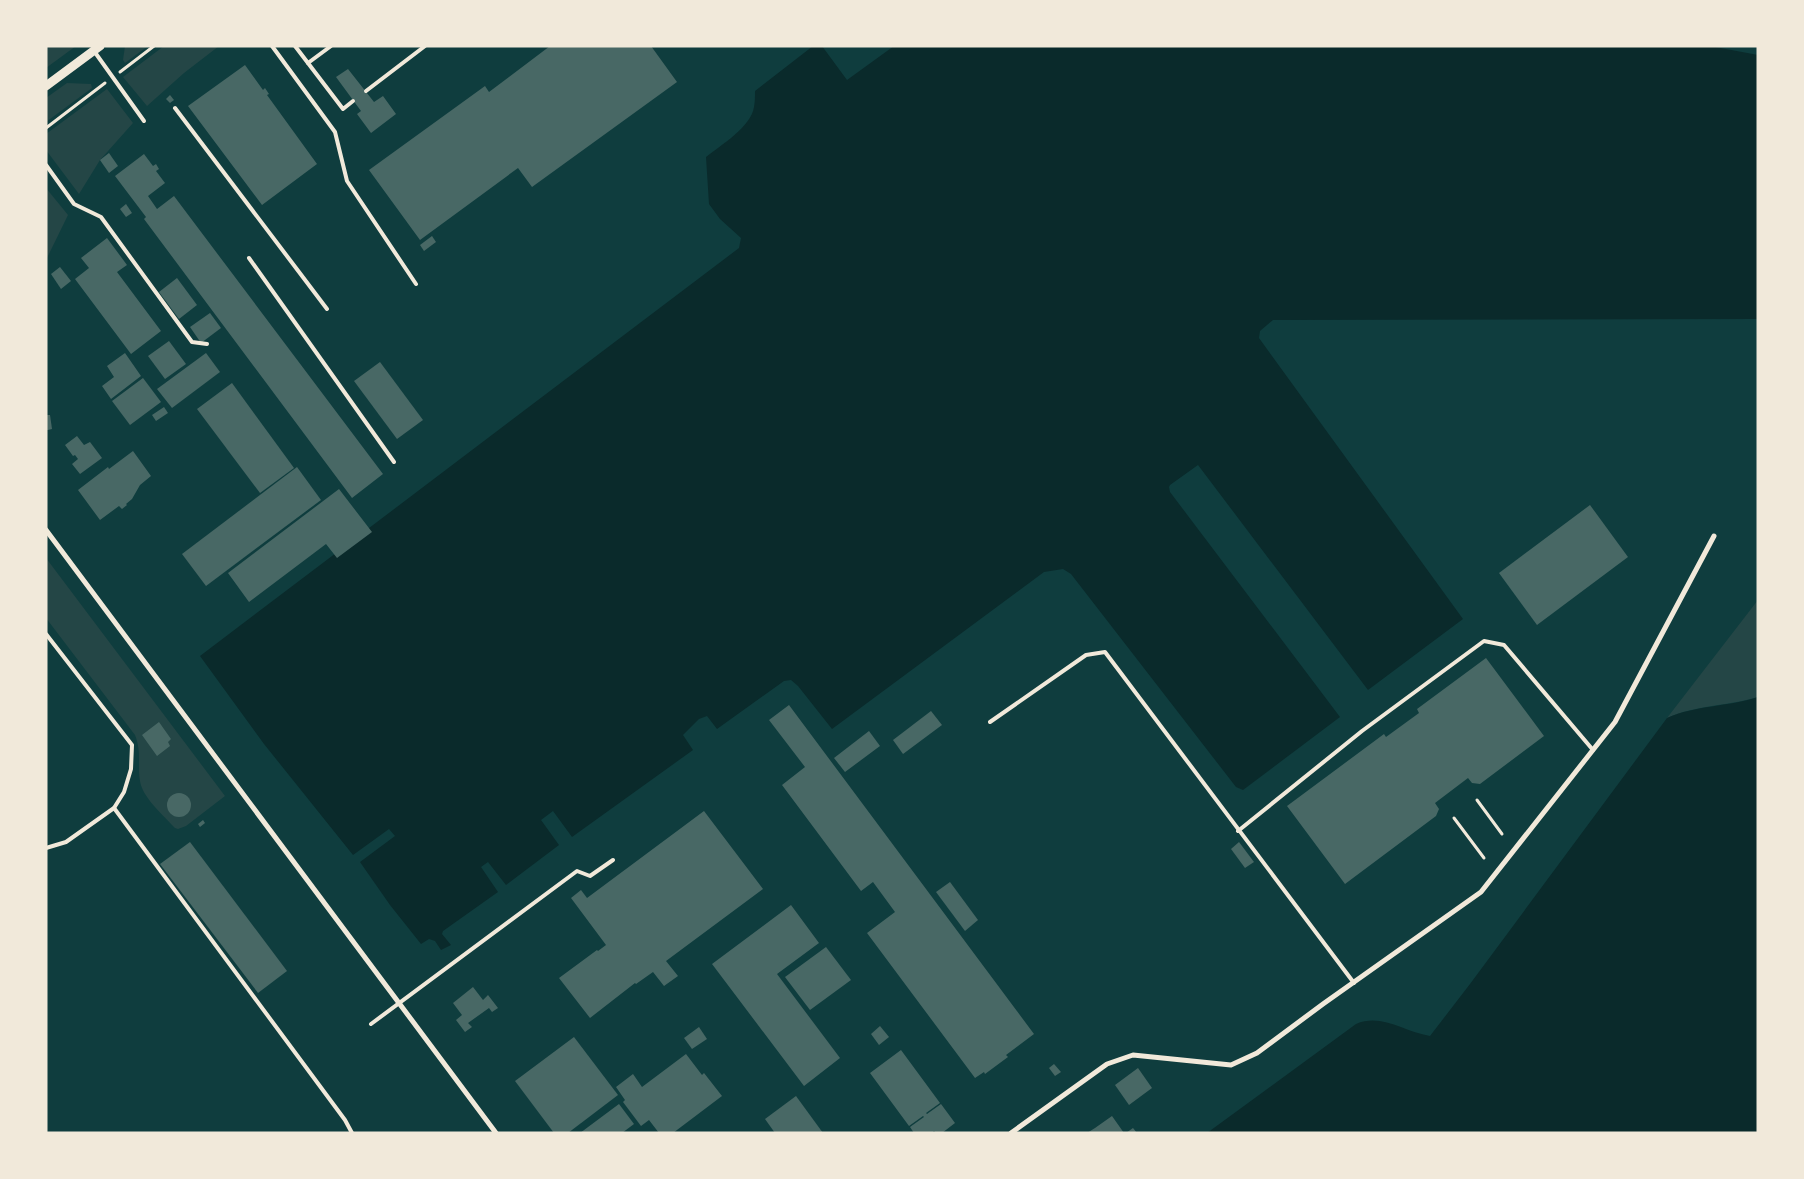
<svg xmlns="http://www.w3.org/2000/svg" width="1804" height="1179" viewBox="0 0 1804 1179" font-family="'Asap Condensed',sans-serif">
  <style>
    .green { fill: #244646 }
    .water { fill: #0a2a2b }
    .building { fill: #486865 }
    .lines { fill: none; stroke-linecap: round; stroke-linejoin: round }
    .path { stroke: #f1e9da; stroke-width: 3 }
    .service { stroke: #f1e9da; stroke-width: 4 }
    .minor { stroke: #f1e9da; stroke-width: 5 }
    .tertiary { stroke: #f1e9da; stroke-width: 9 }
  </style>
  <rect width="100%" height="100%" fill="#0f3d3e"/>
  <g class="green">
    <polygon points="46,46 76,46 46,68"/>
    <polygon points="125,46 148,46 125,63 123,60"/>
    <polygon points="164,46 219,46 184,73 147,106 123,77"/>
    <polygon points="67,83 91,84 92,88 46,122 46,98"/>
    <polygon points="107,89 133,123 100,160 79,194 46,150 46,134"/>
    <polygon points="46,188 68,215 46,260"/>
    <path d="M46 558 225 796 186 826 178 829 175 828C164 816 142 797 140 781 137 764 142 753 135 735L46 618Z"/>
    <path d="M1758 600V697C1728 706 1696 705 1667 718Z"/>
  </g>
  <g class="water">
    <path d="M813 46H822L847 80 894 46H1710L1758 55V319L1273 320 1260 331 1259 338 1463 619 1368 690 1198 465 1170 485 1169 487 1170 492 1340 717 1243 790 1236 787 1071 574 1063 569 1044 572 832 729 798 686 791 680 784 681 717 729 707 716 699 719 683 735 693 750 572 837 553 811 541 820 559 845 506 885 488 862 481 867 498 892 443 931 442 934 451 945 441 950 435 941 429 939 421 944 390 905 360 862 395 836 389 829 353 855 264 744 200 656 739 248 741 238 720 219 709 204 706 157C721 145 751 127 754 107 755 102 755 96 755 91Z"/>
    <path d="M1758 697V1133H1207L1356 1024C1382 1013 1404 1032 1430 1036L1470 984 1667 718C1696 705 1728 707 1758 697Z"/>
  </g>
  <g class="building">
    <polygon points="550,46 651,46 677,82 532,187 518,168 420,240 369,170 485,86 489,92"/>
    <polygon points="245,65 263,90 265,88 269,94 267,95 317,164 262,205 188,106"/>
    <polygon points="348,69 374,102 383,96 396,114 371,133 357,114 361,111 336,77"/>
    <polygon points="170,95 174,100 170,103 166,99"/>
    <polygon points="109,153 118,166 109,173 100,160"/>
    <polygon points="144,154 153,166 156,164 159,169 156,171 165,183 148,196 157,209 174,196 383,474 352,498 144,219 146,217 115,176"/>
    <polygon points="126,204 132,213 126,217 120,209"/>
    <polygon points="432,236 436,242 424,251 420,245"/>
    <polygon points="107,238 127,265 117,272 161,331 131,354 75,279 89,268 81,258"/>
    <polygon points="60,267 71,281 61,289 51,274"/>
    <polygon points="177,278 197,305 179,319 159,292"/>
    <polygon points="210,313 221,328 201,343 190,327"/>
    <polygon points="169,341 186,364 165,379 148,356"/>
    <polygon points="125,353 141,376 111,399 102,386 114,377 107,366"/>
    <polygon points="206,353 220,372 172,408 157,389"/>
    <polygon points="380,362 423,420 397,439 354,381"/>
    <polygon points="143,378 161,402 130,425 112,401"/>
    <polygon points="232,383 294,468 260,493 197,409"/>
    <polygon points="164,407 168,413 156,421 152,415"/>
    <polygon points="46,415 50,415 52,429 48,430 46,430"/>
    <polygon points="77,436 84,445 90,442 102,458 80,474 72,464 78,459 75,455 73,456 65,445"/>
    <polygon points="133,451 151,476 140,485 132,499 126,504 127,505 122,509 119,506 100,520 78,490 108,467 109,469"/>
    <polygon points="297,467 321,500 206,586 182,554"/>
    <polygon points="339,489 372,532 337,558 326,544 249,602 228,573"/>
    <polygon points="1590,505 1628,557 1537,625 1499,573"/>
    <polygon points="1486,658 1544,736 1480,784 1472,783 1468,778 1435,803 1439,809 1436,816 1345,884 1287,806 1384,734 1386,737 1419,713 1417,709"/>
    <polygon points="789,705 1034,1034 1006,1055 1008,1057 985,1074 984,1072 975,1078 867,933 895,912 873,882 861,891 782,785 805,767 769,720"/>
    <polygon points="931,711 942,725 903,754 893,740"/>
    <polygon points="159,722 171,739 168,742 170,746 157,756 142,735"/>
    <polygon points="869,731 880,746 845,772 834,758"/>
    <circle cx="179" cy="805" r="12"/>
    <polygon points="704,811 763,889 666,961 678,976 664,986 653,972 636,984 635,983 590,1018 559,978 597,950 598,951 606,945 571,898 581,890 587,898"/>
    <polygon points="203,820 205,823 200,827 198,824"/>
    <polygon points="190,842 287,971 258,993 160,864"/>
    <polygon points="1239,842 1254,862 1245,868 1231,849"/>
    <polygon points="950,882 978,920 965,931 936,892"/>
    <polygon points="791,905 819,943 777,974 840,1058 804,1086 712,964"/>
    <polygon points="826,947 851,980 810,1010 785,977"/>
    <polygon points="473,987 483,1000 488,995 498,1008 492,1012 489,1008 468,1023 472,1027 465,1032 456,1020 462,1015 453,1003"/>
    <polygon points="880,1026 889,1037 879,1045 871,1034"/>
    <polygon points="699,1027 707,1039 692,1049 684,1038"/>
    <polygon points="574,1037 618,1095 568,1133 554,1133 515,1081"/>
    <polygon points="901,1050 940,1103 926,1113 927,1114 941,1104 955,1123 942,1133 936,1133 934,1131 932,1133 914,1133 910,1127 924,1117 923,1116 909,1126 870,1073"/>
    <polygon points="686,1054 702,1075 704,1073 722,1096 673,1133 659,1133 649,1120 641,1126 623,1102 625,1100 616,1087 633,1074 642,1087"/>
    <polygon points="1054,1064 1061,1072 1055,1076 1049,1068"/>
    <polygon points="1138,1068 1152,1088 1129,1105 1115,1085"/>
    <polygon points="796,1096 823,1133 775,1133 765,1119"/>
    <polygon points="619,1104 634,1124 622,1133 580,1133"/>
    <polygon points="1112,1116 1124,1133 1087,1133 1095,1128"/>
    <polygon points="1133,1128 1137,1133 1126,1133"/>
  </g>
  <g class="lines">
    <g class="path">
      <polyline points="120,72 154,46"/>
      <polyline points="46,128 105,83"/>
      <polyline points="1477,800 1502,834"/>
      <polyline points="1454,818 1484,858"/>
    </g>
    <g class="service">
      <polyline points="272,46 335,132 347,181 416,284"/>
      <polyline points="295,46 343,109 353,101"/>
      <polyline points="94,51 144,121"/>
      <polyline points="308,63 331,46"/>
      <polyline points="366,91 425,46"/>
      <polyline points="175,108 327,309"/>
      <polyline points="46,165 74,204 101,217 192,342 207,344"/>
      <polyline points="249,258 394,462"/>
      <polyline points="46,634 132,745 131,769 124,792 114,808 66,842 46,848"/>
      <polyline points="990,722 1086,655 1105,652 1354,983"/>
      <polyline points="114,808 345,1120 352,1133"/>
      <polyline points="1238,831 1362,731 1484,641 1504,645 1593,750"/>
      <polyline points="371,1024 577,871 590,876 613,860"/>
    </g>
    <g class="minor">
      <polyline points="46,530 496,1133"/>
      <polyline points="1011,1133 1107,1064 1133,1055 1231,1065 1257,1053 1323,1004 1481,892 1615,722 1714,536"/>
    </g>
    <polyline class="tertiary" points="46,86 100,46"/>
  </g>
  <rect width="1804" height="1179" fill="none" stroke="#f1e9da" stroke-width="95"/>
</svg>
